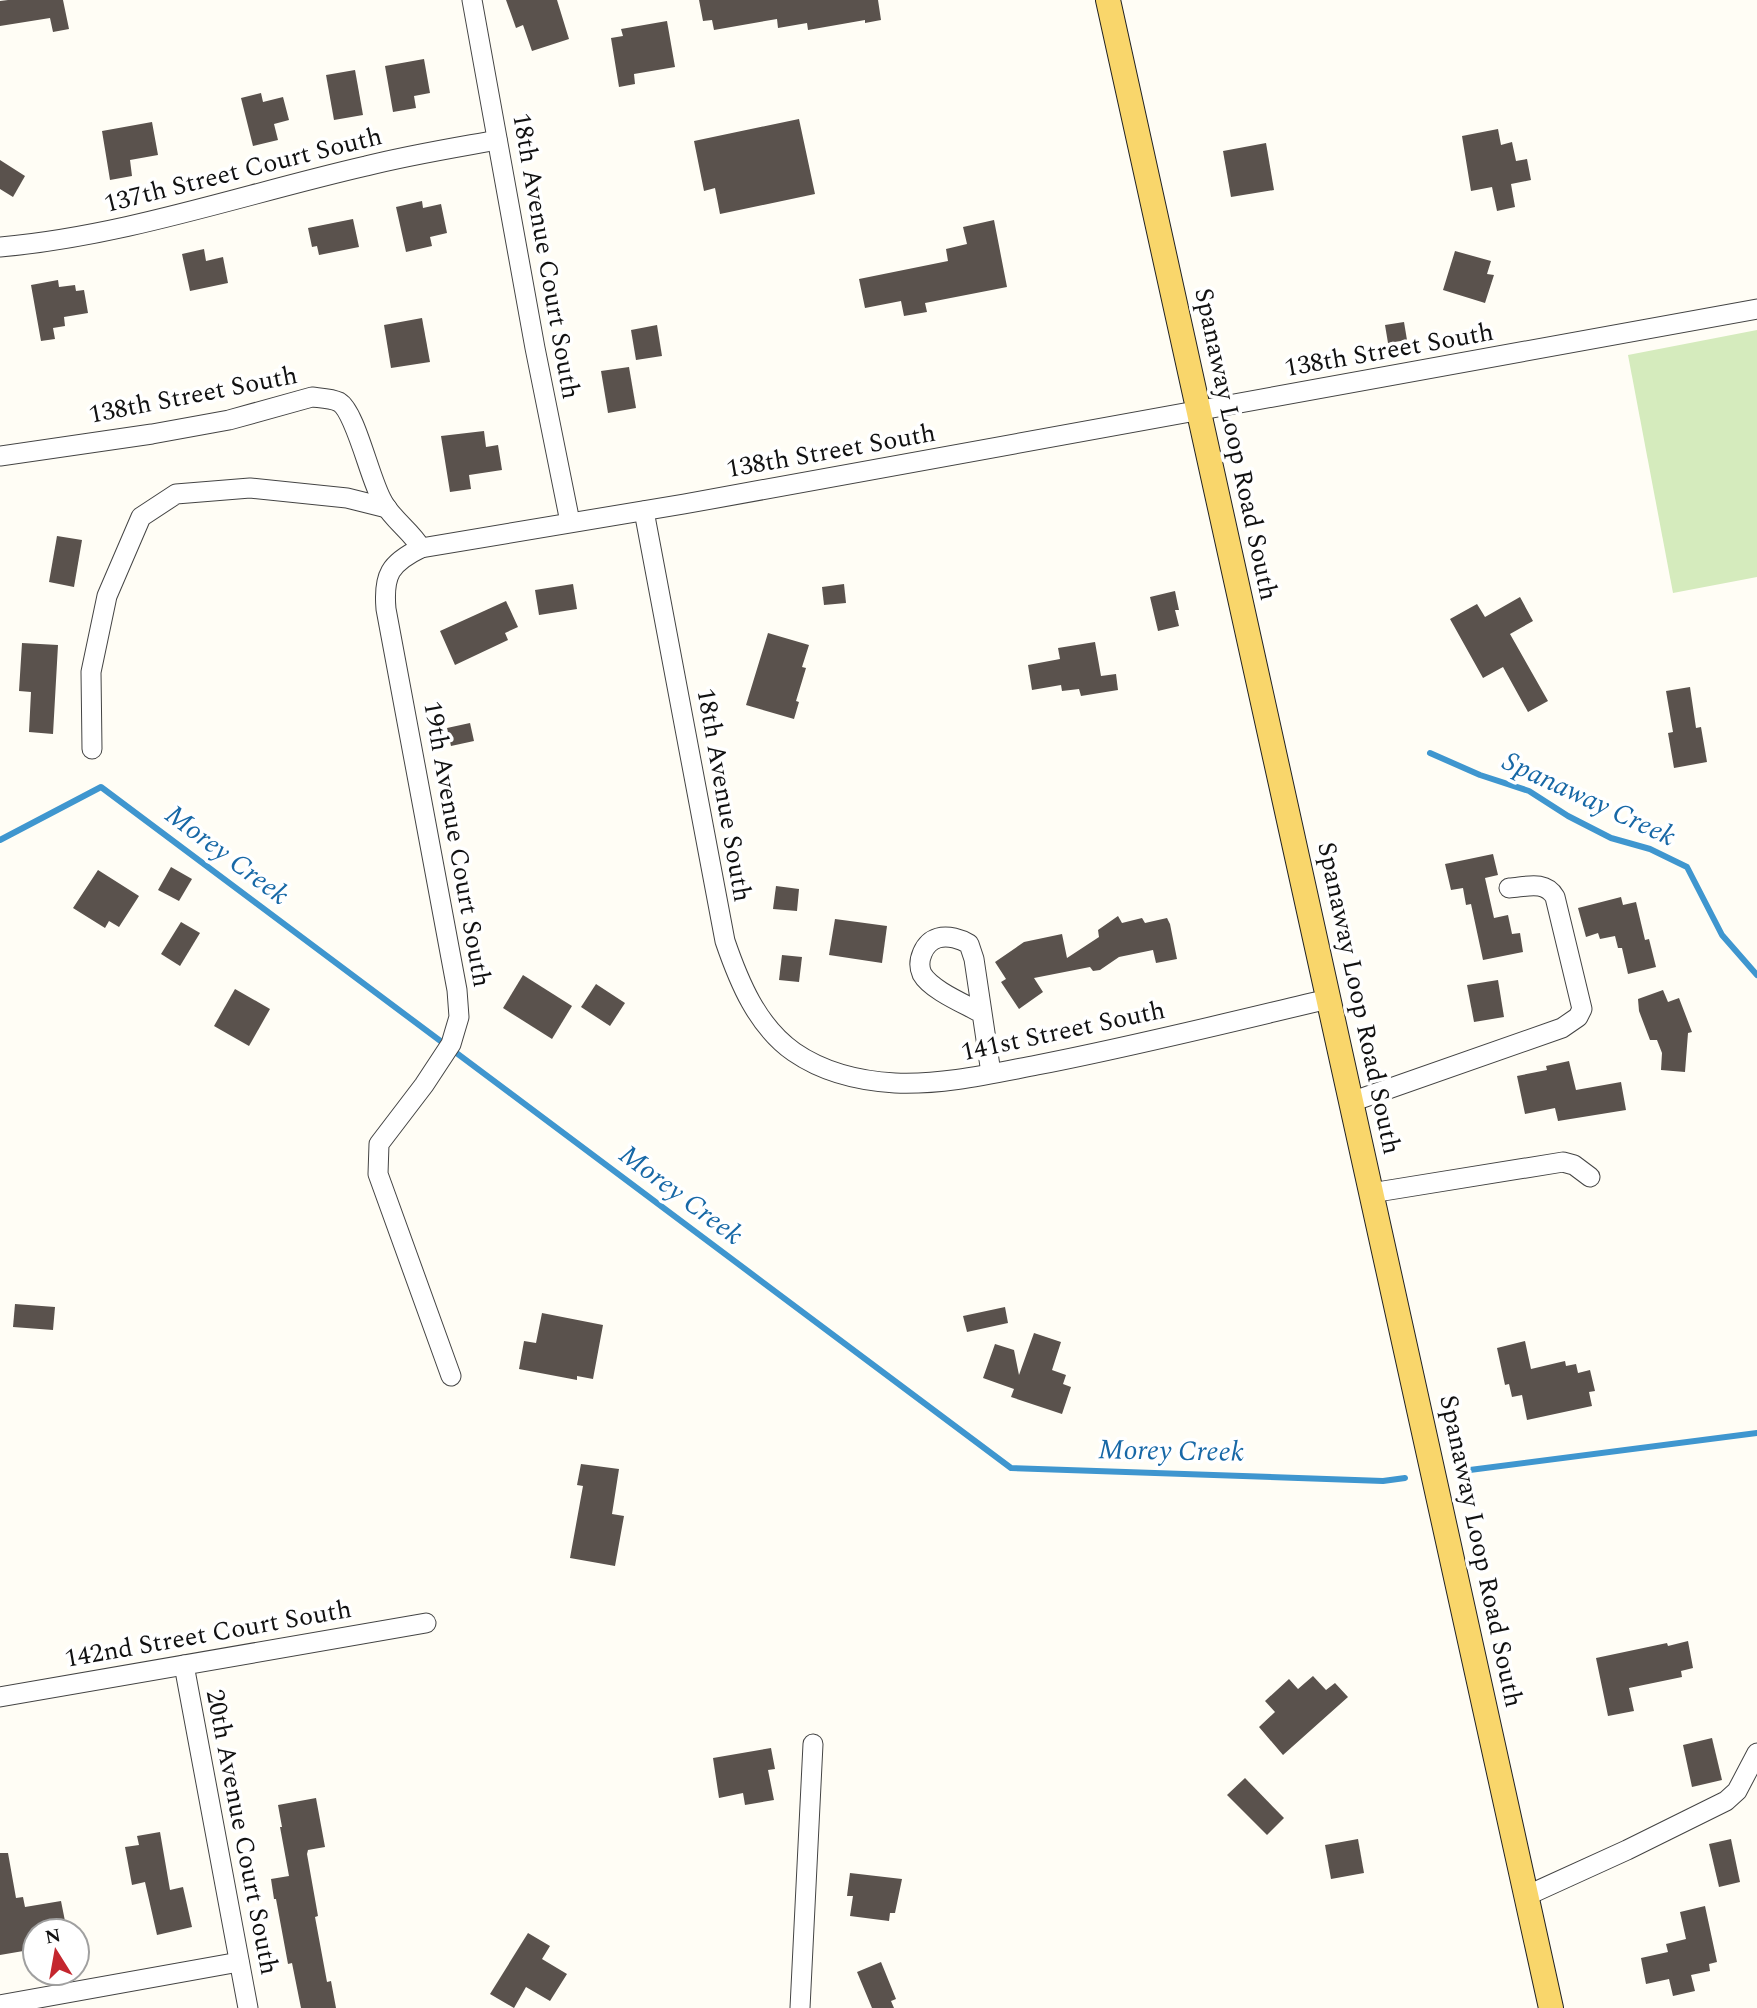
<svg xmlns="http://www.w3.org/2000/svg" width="1757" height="2008" viewBox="0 0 1757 2008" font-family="Spectral,serif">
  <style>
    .green { fill: #d5ebbd }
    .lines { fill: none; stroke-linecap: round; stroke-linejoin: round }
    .stream { stroke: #3f96cf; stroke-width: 6 }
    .building { fill: #5a524d }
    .minor-casing { stroke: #444; stroke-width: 21 }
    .major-casing { stroke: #222; stroke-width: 26 }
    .minor { stroke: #fff; stroke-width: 19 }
    .major { stroke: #f9d66b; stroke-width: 24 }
    .labels { text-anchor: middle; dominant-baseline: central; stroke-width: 7; stroke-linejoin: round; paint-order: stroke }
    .street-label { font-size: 26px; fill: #111; stroke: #fff }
    .water-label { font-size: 28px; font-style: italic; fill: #1768a6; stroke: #fff }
  </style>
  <rect width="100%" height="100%" fill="#fffdf5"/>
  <polygon class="green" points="1757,330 1757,577 1673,593 1628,355"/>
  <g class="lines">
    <g class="stream">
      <polyline points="1430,753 1480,775 1529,791 1568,816 1611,838 1650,849 1687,867 1722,935 1757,975"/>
      <polyline points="0,840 101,787 1011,1468 1383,1481 1405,1478"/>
      <polyline points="1462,1471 1757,1433"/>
    </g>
  </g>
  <g class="building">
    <polygon points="8,0 63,0 69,29 53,32 50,18 0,26 0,1"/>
    <polygon points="506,0 557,0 569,39 532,51 523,25 516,28"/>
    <polygon points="699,0 878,0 881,20 865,23 865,20 808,30 807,23 778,28 777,19 714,30 712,20 703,21"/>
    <polygon points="667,21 675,67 634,74 635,84 619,87 611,38 623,36 621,29"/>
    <polygon points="424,59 430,93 414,96 416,108 393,112 385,66"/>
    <polygon points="355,70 363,115 334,120 326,75"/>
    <polygon points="261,93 263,102 283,97 289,120 274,124 278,140 253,146 241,98"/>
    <polygon points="799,119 815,194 720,214 715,188 704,191 694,141"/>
    <polygon points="152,122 158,155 130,160 132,176 110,180 102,131"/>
    <polygon points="1498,129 1501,145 1512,142 1516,161 1527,159 1531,180 1511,184 1515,207 1497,211 1492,187 1471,191 1462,136"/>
    <polygon points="1266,143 1274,190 1231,197 1223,151"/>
    <polygon points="0,160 25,176 13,197 0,189"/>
    <polygon points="422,201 423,208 441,204 447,233 430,237 432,246 406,252 396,207"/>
    <polygon points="353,219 359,247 319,255 317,246 312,247 308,228"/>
    <polygon points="994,220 1007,287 925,303 927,312 904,316 901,301 865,308 859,279 948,261 946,249 967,244 963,227"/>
    <polygon points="204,249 206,261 223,257 228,283 190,291 182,254"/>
    <polygon points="1455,251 1491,261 1487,274 1494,275 1485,303 1443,290"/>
    <polygon points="58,280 59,287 75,285 76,291 84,290 88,313 64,317 65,326 53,328 55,339 41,341 31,285"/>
    <polygon points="422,318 430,362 391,368 384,325"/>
    <polygon points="1404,322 1407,340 1388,343 1385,325"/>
    <polygon points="657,325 662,356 636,360 631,330"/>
    <polygon points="629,367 636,408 608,413 601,371"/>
    <polygon points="484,431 486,447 498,445 502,470 469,475 471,489 450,492 441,436"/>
    <polygon points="57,536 82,540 74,587 49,582"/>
    <polygon points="573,584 577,609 539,615 535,590"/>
    <polygon points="844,584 846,603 824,605 822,587"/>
    <polygon points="1175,591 1179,610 1175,610 1179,626 1158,631 1150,597"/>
    <polygon points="1520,597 1533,621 1510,634 1548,701 1528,712 1503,667 1483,678 1450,619 1477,604 1485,617"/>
    <polygon points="506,601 518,627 505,633 508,640 455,665 440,631"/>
    <polygon points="768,633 809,645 802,667 806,668 796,701 799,702 794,719 746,705"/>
    <polygon points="1095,642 1101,676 1116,674 1118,690 1081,696 1079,689 1062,691 1061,685 1032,690 1028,665 1060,659 1058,648"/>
    <polygon points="22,643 58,645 53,734 29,732 31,692 19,691"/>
    <polygon points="1690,687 1696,728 1701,727 1707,762 1674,768 1668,733 1673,732 1666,691"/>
    <polygon points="470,723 474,741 451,746 447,728"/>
    <polygon points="1493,854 1498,875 1485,878 1494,918 1508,915 1512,934 1520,933 1523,952 1483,960 1471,904 1466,905 1463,888 1451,890 1445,864"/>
    <polygon points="171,867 192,879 179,901 158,890"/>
    <polygon points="98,870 139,896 119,927 109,921 105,928 73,908"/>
    <polygon points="776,886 799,889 797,911 773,909"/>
    <polygon points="1621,897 1623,905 1636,902 1645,940 1649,939 1656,967 1628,974 1622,948 1618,948 1615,936 1600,939 1598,933 1586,937 1578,908"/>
    <polygon points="1118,916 1122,923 1142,918 1145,923 1167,918 1170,924 1177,959 1156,963 1153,950 1119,957 1100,970 1093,971 1090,967 1034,978 1043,992 1019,1009 1001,982 1006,979 995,962 1024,942 1062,934 1067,958 1099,937 1098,930"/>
    <polygon points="835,919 887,926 882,963 829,955"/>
    <polygon points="181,922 200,933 180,966 161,954"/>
    <polygon points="782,955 802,957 799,982 779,980"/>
    <polygon points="523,975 572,1006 552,1039 503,1008"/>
    <polygon points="1498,980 1504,1017 1474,1022 1467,985"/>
    <polygon points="596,984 625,1003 610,1026 581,1007"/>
    <polygon points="235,989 270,1009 249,1046 214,1026"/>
    <polygon points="1663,990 1668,1002 1679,998 1692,1032 1688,1033 1685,1072 1661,1070 1662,1053 1657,1040 1650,1040 1639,1011 1638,999"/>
    <polygon points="1569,1061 1576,1090 1621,1082 1626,1110 1558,1121 1555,1108 1525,1114 1517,1076 1547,1070 1546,1066"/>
    <polygon points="15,1304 55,1307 53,1330 13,1327"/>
    <polygon points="1005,1307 1008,1323 967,1332 963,1316"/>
    <polygon points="542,1313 603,1325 593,1379 577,1376 577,1380 519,1369 524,1341 536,1343"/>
    <polygon points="1034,1333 1061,1342 1052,1370 1066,1375 1063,1384 1071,1387 1062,1414 1011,1397 1014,1389 983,1378 995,1344 1014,1350 1019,1375"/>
    <polygon points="1525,1341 1531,1369 1565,1361 1566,1366 1576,1364 1578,1373 1590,1370 1595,1391 1589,1392 1592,1406 1527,1420 1522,1395 1512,1397 1509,1384 1505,1385 1497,1348"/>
    <polygon points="581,1464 619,1469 612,1514 624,1516 615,1566 570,1558 583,1486 577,1485"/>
    <polygon points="1688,1641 1693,1668 1681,1671 1682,1677 1629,1688 1634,1711 1608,1716 1596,1658 1667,1643 1668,1646"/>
    <polygon points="1313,1676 1326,1690 1335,1683 1348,1697 1283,1755 1259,1727 1275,1712 1265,1701 1289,1679 1298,1689"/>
    <polygon points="1712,1738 1722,1780 1692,1787 1683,1745"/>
    <polygon points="771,1748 775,1769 768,1770 774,1800 745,1805 743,1793 719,1798 713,1758"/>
    <polygon points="1245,1778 1284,1818 1267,1835 1227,1795"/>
    <polygon points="316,1798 325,1847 308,1850 307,1854 318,1916 315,1917 327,1982 331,1981 336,2008 301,2008 292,1963 288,1964 276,1899 274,1899 271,1879 289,1876 280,1827 282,1827 278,1805"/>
    <polygon points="160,1832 170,1890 183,1887 192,1927 157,1935 145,1882 132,1885 125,1847 139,1845 137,1836"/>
    <polygon points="1358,1839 1364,1873 1331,1879 1325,1845"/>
    <polygon points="1731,1839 1740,1882 1719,1887 1709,1844"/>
    <polygon points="0,1853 8,1853 16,1898 23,1897 25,1907 61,1901 67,1931 35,1931 35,1949 0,1955"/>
    <polygon points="850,1873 902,1879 895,1913 890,1913 889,1921 850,1916 853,1896 847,1896"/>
    <polygon points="1705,1906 1717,1962 1709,1964 1710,1971 1691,1975 1695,1991 1673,1996 1669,1979 1646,1984 1641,1958 1668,1952 1666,1944 1686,1939 1680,1912"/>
    <polygon points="528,1933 550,1946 542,1959 567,1974 550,2001 526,1987 514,2008 490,1994"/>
    <polygon points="881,1962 896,1999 891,2001 894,2008 872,2008 857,1972"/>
  </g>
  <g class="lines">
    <defs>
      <g id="minor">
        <polyline points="472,0 535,348 570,522"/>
        <path d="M0 247C125 236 244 194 366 166 409 155 453 148 497 140"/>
        <path d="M0 456 152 434 229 420 312 397C320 398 331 398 339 402 356 412 370 481 383 502 393 520 411 531 421 548"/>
        <path d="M644 511 725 941C739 982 757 1026 794 1052 823 1072 860 1081 895 1083 943 1085 990 1074 1037 1065 1135 1046 1231 1022 1328 999"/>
        <polyline points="92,749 91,672 107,596 141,517 176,494 250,488 347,498 387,508"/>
        <path d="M981 1013C965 1004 931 990 922 974 916 961 924 942 938 938 948 935 961 939 969 944L974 959 991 1073"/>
        <path d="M1351 1102 1562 1028 1578 1017 1582 1009 1555 897C1545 880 1526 887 1509 888"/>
        <polyline points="1371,1193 1563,1162 1574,1165 1590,1177"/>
        <path d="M451 1376 378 1174 379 1144 424 1085 451 1044 459 1017 457 990 386 609C383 575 390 563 421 548L684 504 1757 309"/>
        <polyline points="184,1665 248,2008"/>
        <polyline points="0,1697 426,1623"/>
        <polyline points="1526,1896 1627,1850 1726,1801 1737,1791 1757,1753"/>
        <polyline points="0,2005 239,1962"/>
        <polyline points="800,2008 813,1744"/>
      </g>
      <polyline id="major" points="1108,0 1551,2008"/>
    </defs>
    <use href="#minor" class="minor-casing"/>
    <use href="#major" class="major-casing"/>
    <use href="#minor" class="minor"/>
    <use href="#major" class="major"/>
  </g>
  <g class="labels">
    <g class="street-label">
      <text transform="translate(243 170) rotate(-14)">137th Street Court South</text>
      <text transform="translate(546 256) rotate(80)">18th Avenue Court South</text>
      <text transform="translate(1389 350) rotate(-10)">138th Street South</text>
      <text transform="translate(193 395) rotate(-11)">138th Street South</text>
      <text transform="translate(1236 444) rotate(78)">Spanaway Loop Road South</text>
      <text transform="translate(831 451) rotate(-10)">138th Street South</text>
      <text transform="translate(724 795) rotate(80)">18th Avenue South</text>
      <text transform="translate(457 844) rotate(80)">19th Avenue Court South</text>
      <text transform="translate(1359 998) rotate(78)">Spanaway Loop Road South</text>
      <text transform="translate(1063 1031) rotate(-12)">141st Street South</text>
      <text transform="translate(1481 1551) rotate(78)">Spanaway Loop Road South</text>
      <text transform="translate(208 1634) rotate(-10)">142nd Street Court South</text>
      <text transform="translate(242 1832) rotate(79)">20th Avenue Court South</text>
    </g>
    <g class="water-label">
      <text transform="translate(1589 799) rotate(25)">Spanaway Creek</text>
      <text transform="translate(227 855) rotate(37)">Morey Creek</text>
      <text transform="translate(681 1195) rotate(37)">Morey Creek</text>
      <text transform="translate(1171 1451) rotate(1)">Morey Creek</text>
    </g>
  </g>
  <g transform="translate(56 1952) rotate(349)"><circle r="33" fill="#ffffff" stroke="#a0a0a0" stroke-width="2"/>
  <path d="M0-5L12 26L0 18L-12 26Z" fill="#c4262e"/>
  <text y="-10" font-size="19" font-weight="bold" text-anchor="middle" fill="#111111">N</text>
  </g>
</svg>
